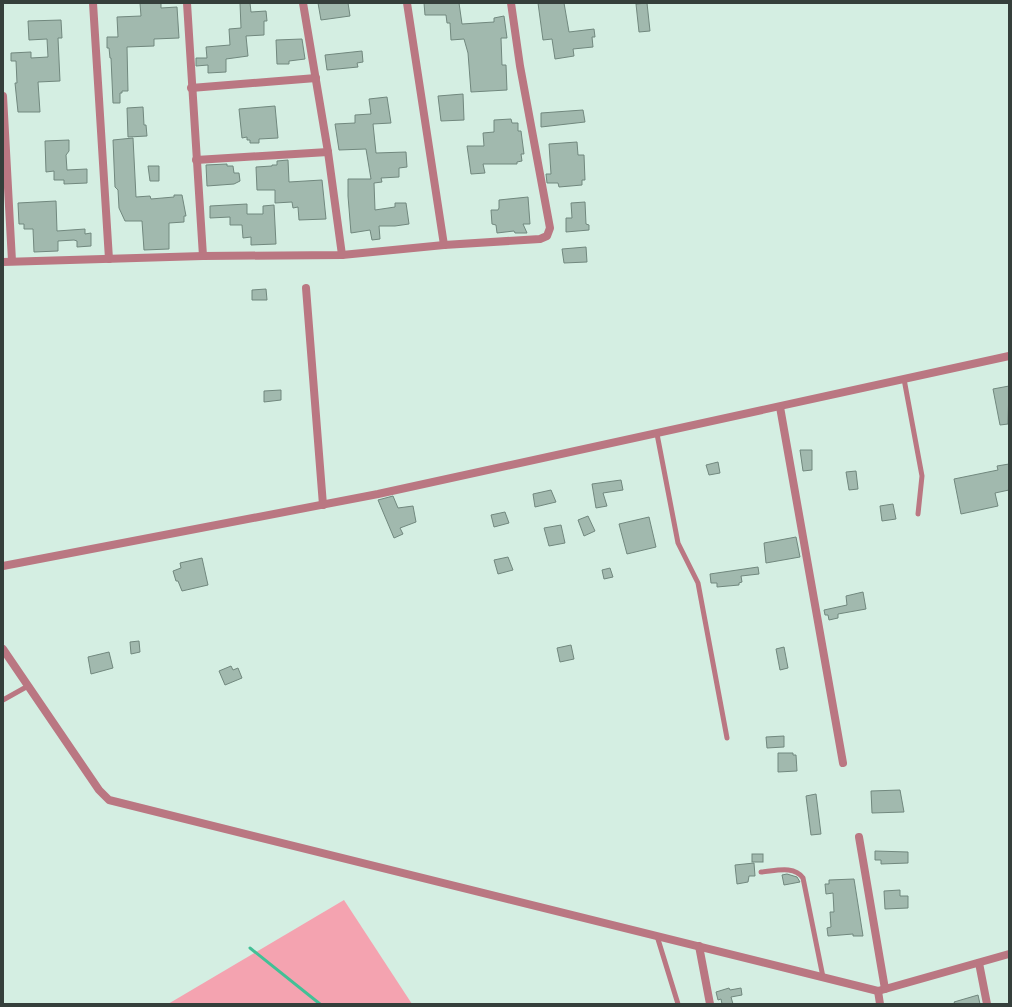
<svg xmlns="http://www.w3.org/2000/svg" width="1012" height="1007" viewBox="0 0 1012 1007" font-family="Montserrat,sans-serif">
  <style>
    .green { fill: #f4a3b0 }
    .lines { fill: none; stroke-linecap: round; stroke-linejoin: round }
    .stream { stroke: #42c096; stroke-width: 3 }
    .building { fill: #a1b9ae; stroke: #71887e }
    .lane { stroke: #ba7782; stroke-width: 5 }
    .street { stroke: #ba7782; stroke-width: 8 }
  </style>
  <rect width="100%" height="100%" fill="#d4eee2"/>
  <polygon class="green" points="344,900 412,1004 168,1004"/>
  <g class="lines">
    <polyline class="stream" points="250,948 320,1004"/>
  </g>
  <g class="building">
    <polygon points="140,3 161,3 161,8 177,7 179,38 154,39 154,46 127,47 128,91 122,91 122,93 120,93 120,103 113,103 111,58 110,58 109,48 107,48 107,37 118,37 117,17 141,16"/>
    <polygon points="240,3 250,3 251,12 266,11 267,21 264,21 264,35 246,36 248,56 226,59 226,72 208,73 208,65 196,66 196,58 207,58 206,47 230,45 229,29 241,28"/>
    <polygon points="318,3 348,3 350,16 321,20"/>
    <polygon points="424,3 459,3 462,24 494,22 494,18 504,16 507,38 501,38 502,65 506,65 507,90 471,92 468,53 464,39 451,40 450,23 447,23 446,15 425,15"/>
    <polygon points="538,3 564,3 569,32 594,29 595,37 592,37 593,47 573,49 574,56 555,59 552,39 543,40"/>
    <polygon points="647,3 650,31 639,32 636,4"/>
    <polygon points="61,20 62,38 58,38 60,81 38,82 40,112 18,112 15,83 17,83 16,61 11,61 11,53 31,52 31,58 48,57 47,39 29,40 28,21"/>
    <polygon points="302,39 305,59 289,61 289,64 277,64 276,40"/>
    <polygon points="362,51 363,62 357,63 358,67 327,70 325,55"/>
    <polygon points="463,94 464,120 441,121 438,96"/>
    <polygon points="387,97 391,123 373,124 376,153 406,152 407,167 399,168 399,177 381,178 382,182 374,183 375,210 395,207 395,203 406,203 409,224 395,226 379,226 380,239 372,240 370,230 351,233 348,196 348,179 371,179 366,149 339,150 335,124 355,123 355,115 371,114 369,99"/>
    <polygon points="275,106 278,138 259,139 259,143 250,143 250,140 247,140 247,137 242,138 239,109"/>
    <polygon points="143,107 144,125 146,125 147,136 128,137 127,108"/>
    <polygon points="583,110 585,122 541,127 541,113"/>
    <polygon points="511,119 512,123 518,123 518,131 521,131 524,154 521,154 522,161 517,162 517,164 483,164 485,173 471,174 467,146 484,146 483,133 494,132 494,120"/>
    <polygon points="133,138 136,197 150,196 151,199 174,197 174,195 182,195 186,216 184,216 184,222 169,223 169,249 144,250 142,221 125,221 119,208 118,190 115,187 113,140"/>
    <polygon points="69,140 69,151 66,155 67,170 87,169 87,183 64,184 64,180 54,180 54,171 46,172 45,141"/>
    <polygon points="577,142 578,155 584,155 585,180 582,180 582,185 559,187 558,183 547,183 546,174 551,174 549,144"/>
    <polygon points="288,160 289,182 322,180 326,219 299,220 298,207 293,208 292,202 275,203 275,190 257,190 256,167 272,166 272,165 277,165 277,161"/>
    <polygon points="227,164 227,166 233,166 234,173 239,173 240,181 234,184 207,186 206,165"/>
    <polygon points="148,166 159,166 159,181 150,181"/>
    <polygon points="528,197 530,224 523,224 527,233 515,233 514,231 497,233 496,225 492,224 491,210 498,210 499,208 499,200"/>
    <polygon points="56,201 57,231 85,229 85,234 91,233 91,246 77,247 77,241 74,240 58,241 58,251 34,252 33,229 24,229 24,224 19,224 18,203"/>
    <polygon points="585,202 586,224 589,225 589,230 566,232 566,218 572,218 571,203"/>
    <polygon points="247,204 247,214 263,214 263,206 274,205 276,244 251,245 251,237 243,238 242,225 230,225 230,217 210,218 210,206"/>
    <polygon points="586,247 587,262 564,263 562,249"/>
    <polygon points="266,289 267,300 252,300 252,290"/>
    <polygon points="1009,386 1008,424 1000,425 993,389"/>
    <polygon points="281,390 281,400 264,402 264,391"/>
    <polygon points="800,450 812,450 812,470 803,471"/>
    <polygon points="718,462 720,473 709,475 706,465"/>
    <polygon points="1009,464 1009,490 995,493 998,506 961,514 954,479 998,470 997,466"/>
    <polygon points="856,471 858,489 849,490 846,472"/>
    <polygon points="621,480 623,490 603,493 607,506 596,508 592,484"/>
    <polygon points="551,490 556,502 535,507 533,494"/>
    <polygon points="393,496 398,508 413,506 416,522 400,528 403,534 394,538 378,500"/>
    <polygon points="893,504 896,519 882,521 880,506"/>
    <polygon points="505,512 509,523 494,527 491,515"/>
    <polygon points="588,516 595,531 584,536 578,520"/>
    <polygon points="649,517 656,547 627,554 619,524"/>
    <polygon points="561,525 565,543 549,546 544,528"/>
    <polygon points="796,537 800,557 766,563 764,543"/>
    <polygon points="508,557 513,570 498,574 494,560"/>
    <polygon points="202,558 208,585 182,591 178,581 176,581 173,571 181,568 180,563"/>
    <polygon points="758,567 759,574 741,576 742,582 739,583 739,585 717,587 717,583 711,583 710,574"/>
    <polygon points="610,568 613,577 604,579 602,570"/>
    <polygon points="863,592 866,609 838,614 838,618 829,620 828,615 825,615 824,610 847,605 846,596"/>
    <polygon points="139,641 140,652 131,654 130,642"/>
    <polygon points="571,645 574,659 560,662 557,648"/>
    <polygon points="784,647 788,668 780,670 776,649"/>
    <polygon points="109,652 113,668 91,674 88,657"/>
    <polygon points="231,666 233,670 238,668 242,678 225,685 219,671"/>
    <polygon points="784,736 784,747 767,748 766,737"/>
    <polygon points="778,753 793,753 793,755 796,755 797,771 778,772"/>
    <polygon points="900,790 904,812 872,813 871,791"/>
    <polygon points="816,794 821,834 811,835 806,796"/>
    <polygon points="875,851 908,852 908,863 881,864 881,860 875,860"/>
    <rect x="752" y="854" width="11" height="8"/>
    <polygon points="754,863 755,876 749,876 748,882 737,884 735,865"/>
    <polygon points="787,874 797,877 800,882 784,885 782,875"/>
    <polygon points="854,879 863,936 853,936 853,934 828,936 827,928 831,927 830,912 834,912 833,893 826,894 825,884 829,884 829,880"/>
    <polygon points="900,890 900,896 908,896 908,908 885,909 884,891"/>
    <polygon points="729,988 730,990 741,988 742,995 731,997 733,1004 722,1004 721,999 718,1000 716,992"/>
    <polygon points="978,995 980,1004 955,1004 954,1002"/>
  </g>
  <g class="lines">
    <g class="lane">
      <polyline points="904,379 922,476 918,514"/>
      <polyline points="657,434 678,543 698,583 727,738"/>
      <polyline points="3,700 28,686"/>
      <path d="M761 872C775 871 794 865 803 878L823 977"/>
      <polyline points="657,936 678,1004"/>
    </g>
    <g class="street">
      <polyline points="93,3 109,259"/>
      <polyline points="187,3 203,256"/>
      <polyline points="303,3 328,152 342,255"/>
      <polyline points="407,3 444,245"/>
      <polyline points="191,88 316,78"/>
      <polyline points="3,96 12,261"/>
      <polyline points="196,160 328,152"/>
      <polyline points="3,262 203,256 342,255 444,245 540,239 547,236 550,228 520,66 511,3"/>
      <polyline points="306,288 323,505"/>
      <polyline points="780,407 843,763"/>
      <polyline points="3,566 378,494 1009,356"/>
      <polyline points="3,649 99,790 109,800 878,991 1009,954"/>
      <polyline points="859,837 885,989"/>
      <polyline points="699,946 710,1004"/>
      <polyline points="979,963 987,1004"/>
      <polyline points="878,991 880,1004"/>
    </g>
  </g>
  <rect width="1012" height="1007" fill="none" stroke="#353f3b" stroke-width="8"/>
</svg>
